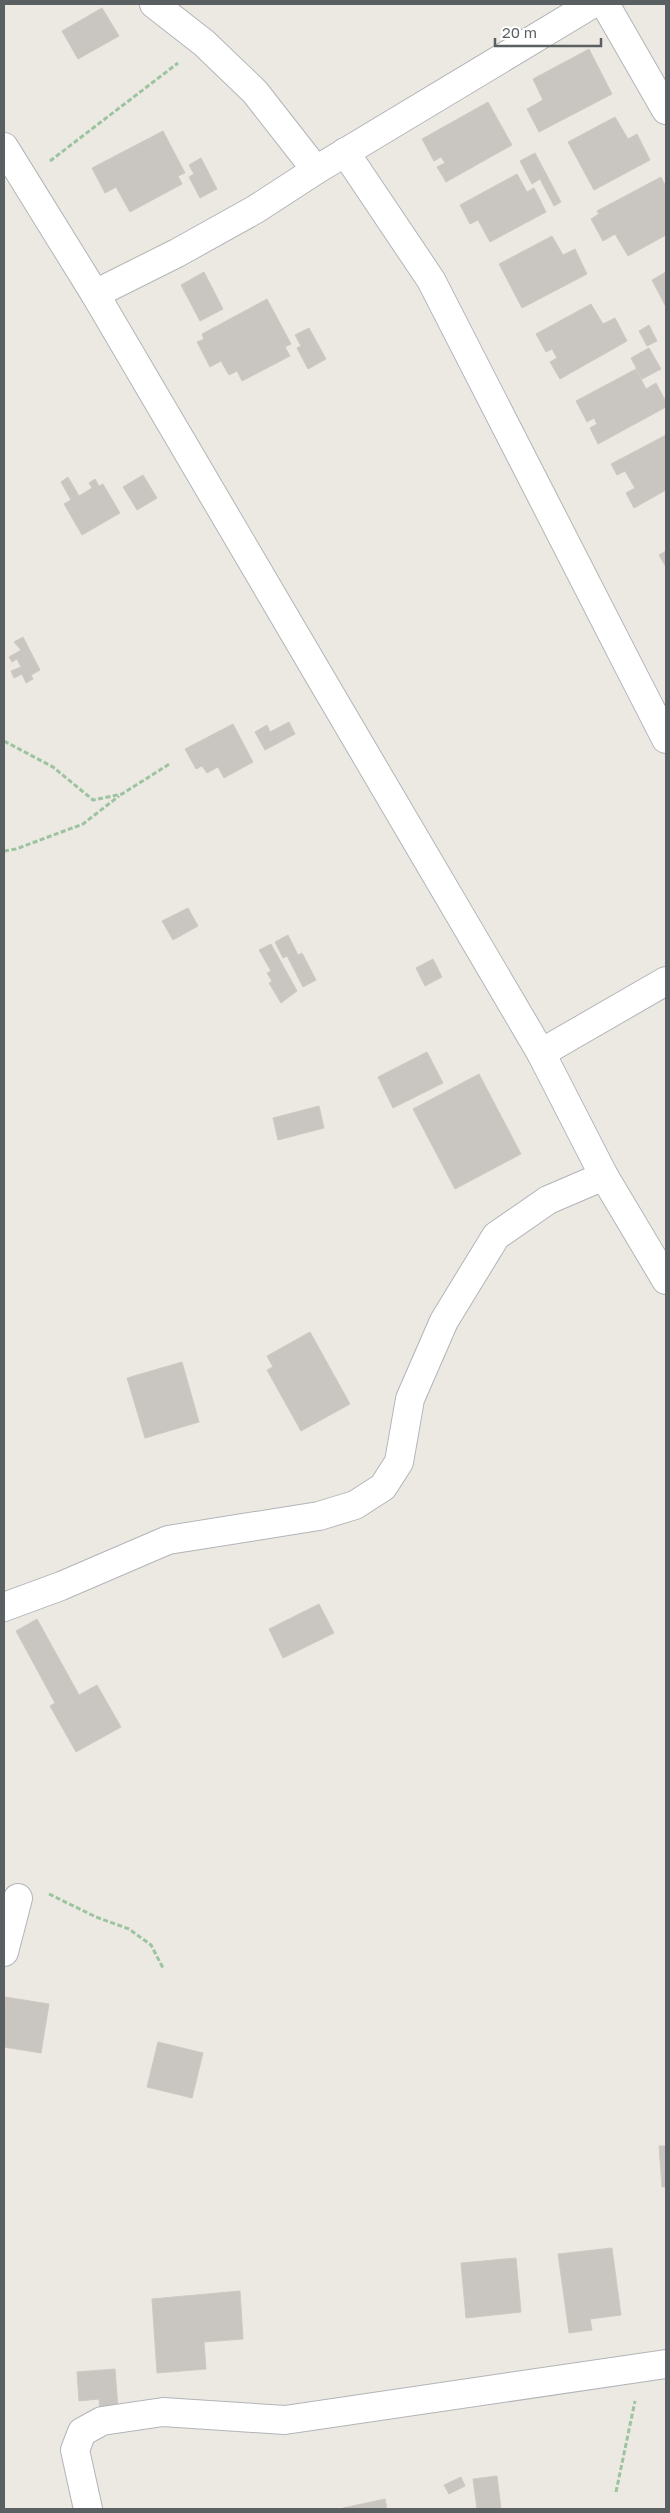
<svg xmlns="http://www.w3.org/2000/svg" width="670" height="2513" viewBox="0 0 670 2513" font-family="'Golos Text',sans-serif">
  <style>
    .building { fill: #c9c5c0; stroke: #d0c9c1 }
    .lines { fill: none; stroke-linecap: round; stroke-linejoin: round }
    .street-casing { stroke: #b2b5b8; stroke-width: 30 }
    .secondary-casing { stroke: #b1b6b8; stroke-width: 30 }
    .path { stroke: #9cc4a0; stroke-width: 3; stroke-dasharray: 5 2.5; stroke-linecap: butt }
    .street { stroke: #fff; stroke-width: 28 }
    .secondary { stroke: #fff; stroke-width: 28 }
  </style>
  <rect width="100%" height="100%" fill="#ece8e2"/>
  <g class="building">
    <polygon points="102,8 119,36 78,59 62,31"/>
    <polygon points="589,49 612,94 539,132 527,109 543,100 533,79"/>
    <polygon points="488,102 512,145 446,182 437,167 445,163 441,157 434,161 422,139"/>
    <polygon points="615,117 628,139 637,134 650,160 594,190 568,142"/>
    <polygon points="163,131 185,173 178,176 182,184 130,212 116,187 105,193 92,168"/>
    <polygon points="535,153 561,202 554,206 540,179 532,184 520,161"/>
    <polygon points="201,158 217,189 200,198 189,177 194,174 189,165"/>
    <polygon points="517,174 527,192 534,188 546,212 490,242 478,220 470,224 460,205"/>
    <polygon points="661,177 666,187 666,235 628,256 615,234 603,241 591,219 599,214 597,211"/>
    <polygon points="552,236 563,255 575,249 587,274 522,308 499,264"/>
    <polygon points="204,272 223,309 200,321 181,285"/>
    <polygon points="666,272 666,307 652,280"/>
    <polygon points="267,299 291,344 285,347 290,356 242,381 237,371 229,375 221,361 210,367 197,342 204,339 202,334"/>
    <polygon points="591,304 603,324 615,318 627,341 560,379 550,362 557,358 552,349 546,352 536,334"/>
    <polygon points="649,325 657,341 647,346 639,331"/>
    <polygon points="309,328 326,359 308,369 297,348 301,346 295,335"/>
    <polygon points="649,348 661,369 642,379 631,358"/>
    <polygon points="636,369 646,389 656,383 666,402 666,407 598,444 590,428 597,424 594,418 587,422 576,401"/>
    <polygon points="666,435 666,490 634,508 626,493 635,488 625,471 617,475 611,464"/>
    <polygon points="143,475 157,498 137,510 123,487"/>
    <polygon points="68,477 79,496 92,488 89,483 95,479 99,486 103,484 120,513 82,535 64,504 71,500 61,482"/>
    <polygon points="666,551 666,567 659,555"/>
    <polygon points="23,637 40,670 31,675 33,679 26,683 22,674 14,678 11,671 21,667 17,659 12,662 9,657 21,650 14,642"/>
    <polygon points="289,722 295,734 265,750 255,732 267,725 270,732"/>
    <polygon points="233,724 253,762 224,778 218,767 207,773 202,766 196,769 185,749"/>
    <polygon points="188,908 198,926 173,940 162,921"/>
    <polygon points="288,935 298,955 302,953 316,980 303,987 287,956 283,958 275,942"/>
    <polygon points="271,944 297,991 281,1003 269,983 272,981 267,973 271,971 259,950"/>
    <polygon points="433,959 442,977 425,986 416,968"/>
    <polygon points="427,1052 443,1083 393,1108 378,1077"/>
    <polygon points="479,1074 521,1154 455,1189 413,1109"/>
    <polygon points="319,1106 324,1128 278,1140 273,1118"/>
    <polygon points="310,1332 350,1404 301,1431 267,1370 273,1367 267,1356"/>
    <polygon points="182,1362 199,1422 145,1438 127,1378"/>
    <polygon points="319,1604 334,1633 283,1658 269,1629"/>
    <polygon points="37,1619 79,1695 97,1685 121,1727 76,1752 50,1706 55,1703 16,1631"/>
    <polygon points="5,1997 49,2004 41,2053 4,2047"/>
    <polygon points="158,2042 203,2053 192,2098 147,2087"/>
    <polygon points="659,2146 666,2146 666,2187 662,2187"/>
    <polygon points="612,2248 621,2315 590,2319 592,2330 569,2333 558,2254"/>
    <polygon points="516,2258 521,2312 466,2318 461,2263"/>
    <polygon points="240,2291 243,2339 204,2342 206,2369 157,2373 152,2299"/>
    <polygon points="115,2369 118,2409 100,2410 99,2399 79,2401 77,2372"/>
    <polygon points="497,2476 501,2509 477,2509 473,2479"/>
    <polygon points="461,2477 465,2486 449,2494 444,2485"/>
    <polygon points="385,2499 387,2509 343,2509 343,2508"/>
  </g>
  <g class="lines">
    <defs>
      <g id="street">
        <polyline points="154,4 204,43 255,92 316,170"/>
        <polyline points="605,4 666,110"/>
        <polyline points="345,152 431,280 666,739"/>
        <polyline points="95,294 177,253 256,209 316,170 592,4"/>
        <polyline points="541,1053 666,981"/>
        <polyline points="4,1607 61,1586 168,1540 319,1516 355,1505 383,1487 399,1462 410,1399 444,1321 496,1236 548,1200 604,1176"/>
        <polyline points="4,1952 18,1898"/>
        <polyline points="88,2509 75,2450 82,2432 102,2421 163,2412 285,2420 666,2364"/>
      </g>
      <polyline id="secondary" points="4,147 95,294 541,1053 604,1176 666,1280"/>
    </defs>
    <use href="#street" class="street-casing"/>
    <use href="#secondary" class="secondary-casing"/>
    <g class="path">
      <polyline points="50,161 178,63"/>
      <polyline points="4,741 53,767 93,800 122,794 171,763"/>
      <polyline points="4,851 16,849 83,824 119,796"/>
      <polyline points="49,1894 96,1917 129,1929 151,1945 163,1968"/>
      <polyline points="616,2492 635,2401"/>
    </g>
    <use href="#street" class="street"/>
    <use href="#secondary" class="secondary"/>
  </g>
  <rect width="670" height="2513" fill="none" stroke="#5a5f61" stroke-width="10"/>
  <path d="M495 38v8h106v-8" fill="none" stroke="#5a5f61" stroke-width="2.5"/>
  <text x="502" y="38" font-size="15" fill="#5a5f61" stroke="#ffffff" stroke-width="4" paint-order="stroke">20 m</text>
</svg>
